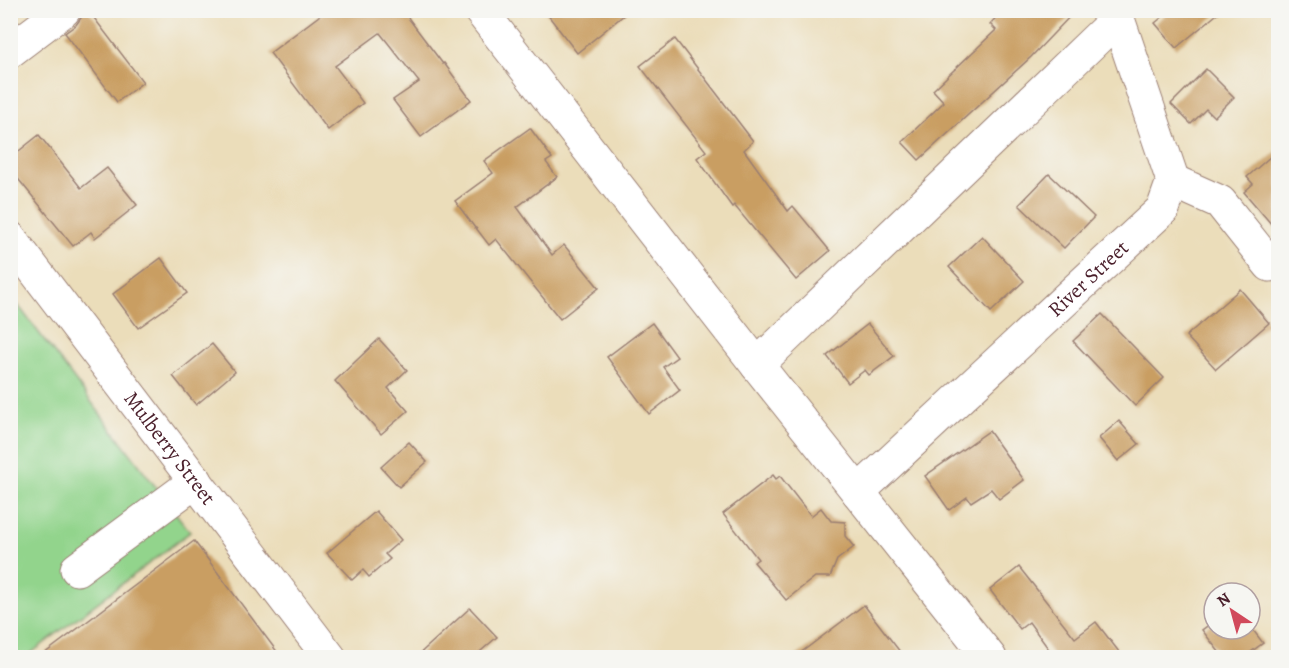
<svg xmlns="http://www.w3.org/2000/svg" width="1289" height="668" viewBox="0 0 1289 668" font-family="Alegreya,serif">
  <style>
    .green { fill: #92d48c; stroke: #6e7a5c; stroke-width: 1.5 }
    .building { fill: #c99e62 }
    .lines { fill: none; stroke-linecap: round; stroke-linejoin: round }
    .minor-casing { stroke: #9a7e72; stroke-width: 35 }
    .minor { stroke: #fff; stroke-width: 33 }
    .labels { text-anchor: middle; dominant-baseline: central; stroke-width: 4.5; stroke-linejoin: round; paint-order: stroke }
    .street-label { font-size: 21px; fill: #4a1f2b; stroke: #f6f6f2 }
  </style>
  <rect width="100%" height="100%" fill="#f6f6f2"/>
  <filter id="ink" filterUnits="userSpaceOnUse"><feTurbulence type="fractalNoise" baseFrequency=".0167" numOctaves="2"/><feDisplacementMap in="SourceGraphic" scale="12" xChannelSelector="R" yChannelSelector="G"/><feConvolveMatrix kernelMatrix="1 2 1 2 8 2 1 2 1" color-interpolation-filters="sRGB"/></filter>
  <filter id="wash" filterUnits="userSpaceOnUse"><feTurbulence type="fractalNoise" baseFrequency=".008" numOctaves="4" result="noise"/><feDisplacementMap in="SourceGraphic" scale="24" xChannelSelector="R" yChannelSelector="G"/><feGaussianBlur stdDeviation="1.35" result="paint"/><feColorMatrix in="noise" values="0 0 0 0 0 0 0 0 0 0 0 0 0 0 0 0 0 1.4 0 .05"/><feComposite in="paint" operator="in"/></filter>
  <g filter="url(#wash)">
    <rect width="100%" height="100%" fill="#ebddba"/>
    <polygon class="green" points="11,296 190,532 26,657 11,657"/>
    <g id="blocks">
      <g class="building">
        <polygon points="82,10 88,10 143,82 117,102 65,33 76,25 81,18"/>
        <polygon points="327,10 411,10 406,15 443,64 444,63 471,100 421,137 393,100 419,82 380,33 335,66 363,103 328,130 270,53"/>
        <polygon points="544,10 630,10 577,53"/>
        <polygon points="1003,10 1076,10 1031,57 919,160 902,142 944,102 933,90 996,30 990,24"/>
        <polygon points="1171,10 1222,10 1176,48 1155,23"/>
        <polygon points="675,39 753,141 744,150 788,211 793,206 830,251 796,280 734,205 732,207 697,158 706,151 640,66"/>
        <polygon points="1206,69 1234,97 1214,117 1206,109 1191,124 1171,104"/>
        <polygon points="530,128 552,158 546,162 557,177 517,207 552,255 564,245 599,288 560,319 496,239 489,245 476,228 475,228 455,201 493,173 484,161"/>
        <polygon points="39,135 81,188 107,168 137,205 95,238 91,232 73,246 10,169 10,158"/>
        <polygon points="1278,150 1278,232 1244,192 1253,184 1247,177"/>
        <polygon points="1049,174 1094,217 1064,248 1019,205"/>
        <polygon points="982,236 1024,281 991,312 949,267"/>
        <polygon points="161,258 187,293 138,328 113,294"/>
        <polygon points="1240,289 1269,323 1216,369 1186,336"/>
        <polygon points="1102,314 1164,378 1135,406 1073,341"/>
        <polygon points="652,323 677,357 663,367 680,390 649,414 607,357"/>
        <polygon points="868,324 894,356 869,375 865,370 848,383 827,356"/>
        <polygon points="379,339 407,370 388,388 408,411 381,434 335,381"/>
        <polygon points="212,344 235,372 196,405 173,376"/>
        <polygon points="1119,421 1139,444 1118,461 1099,438"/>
        <polygon points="989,431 1024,480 999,499 991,489 971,502 967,497 949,510 925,476"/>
        <polygon points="409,442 427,462 399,487 381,467"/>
        <polygon points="773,475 776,479 780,476 811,516 821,508 831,521 845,522 845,536 854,547 837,560 830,577 815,577 786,600 754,562 758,559 723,514"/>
        <polygon points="376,511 401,540 385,554 390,559 369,577 363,570 352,580 327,553"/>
        <polygon points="194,541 281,657 40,657"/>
        <polygon points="1019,567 1075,638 1096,622 1123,657 1049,657 1053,655 1029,622 1020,629 990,590"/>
        <polygon points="864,605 904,657 795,657"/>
        <polygon points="470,608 497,637 474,657 416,657"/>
        <polygon points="1214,621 1214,629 1250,629 1250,626 1263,643 1244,657 1223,657 1202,630"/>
      </g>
    </g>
  </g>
  <g filter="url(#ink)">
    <use href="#blocks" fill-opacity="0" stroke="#9a7e72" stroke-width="1.5"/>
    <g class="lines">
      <defs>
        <g id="minor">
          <polyline points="480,10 757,365 990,658"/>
          <polyline points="10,51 64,10"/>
          <polyline points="1173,181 1220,202 1270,265"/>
          <path id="s1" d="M10 238 330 658"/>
          <polyline points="757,365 1118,18"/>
          <path id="s2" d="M858 492 1163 209 1173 181 1115 10"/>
          <polyline points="77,569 196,481"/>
        </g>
      </defs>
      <use href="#minor" class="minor-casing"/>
      <use href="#minor" class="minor"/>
    </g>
  </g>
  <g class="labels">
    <g class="street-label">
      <text stroke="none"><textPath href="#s2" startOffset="314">River Street</textPath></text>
      <text stroke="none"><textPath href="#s1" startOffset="264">Mulberry Street</textPath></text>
    </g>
  </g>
  <rect width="1289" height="668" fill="none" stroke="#f6f6f2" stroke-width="36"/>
  <g transform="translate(1232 611) rotate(324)"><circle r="28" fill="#f6f6f2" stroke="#b1a0a2" stroke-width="1.5"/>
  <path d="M0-4.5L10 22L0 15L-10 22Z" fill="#d1495b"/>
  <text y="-9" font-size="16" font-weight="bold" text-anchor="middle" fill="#4a1f2b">N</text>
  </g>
</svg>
